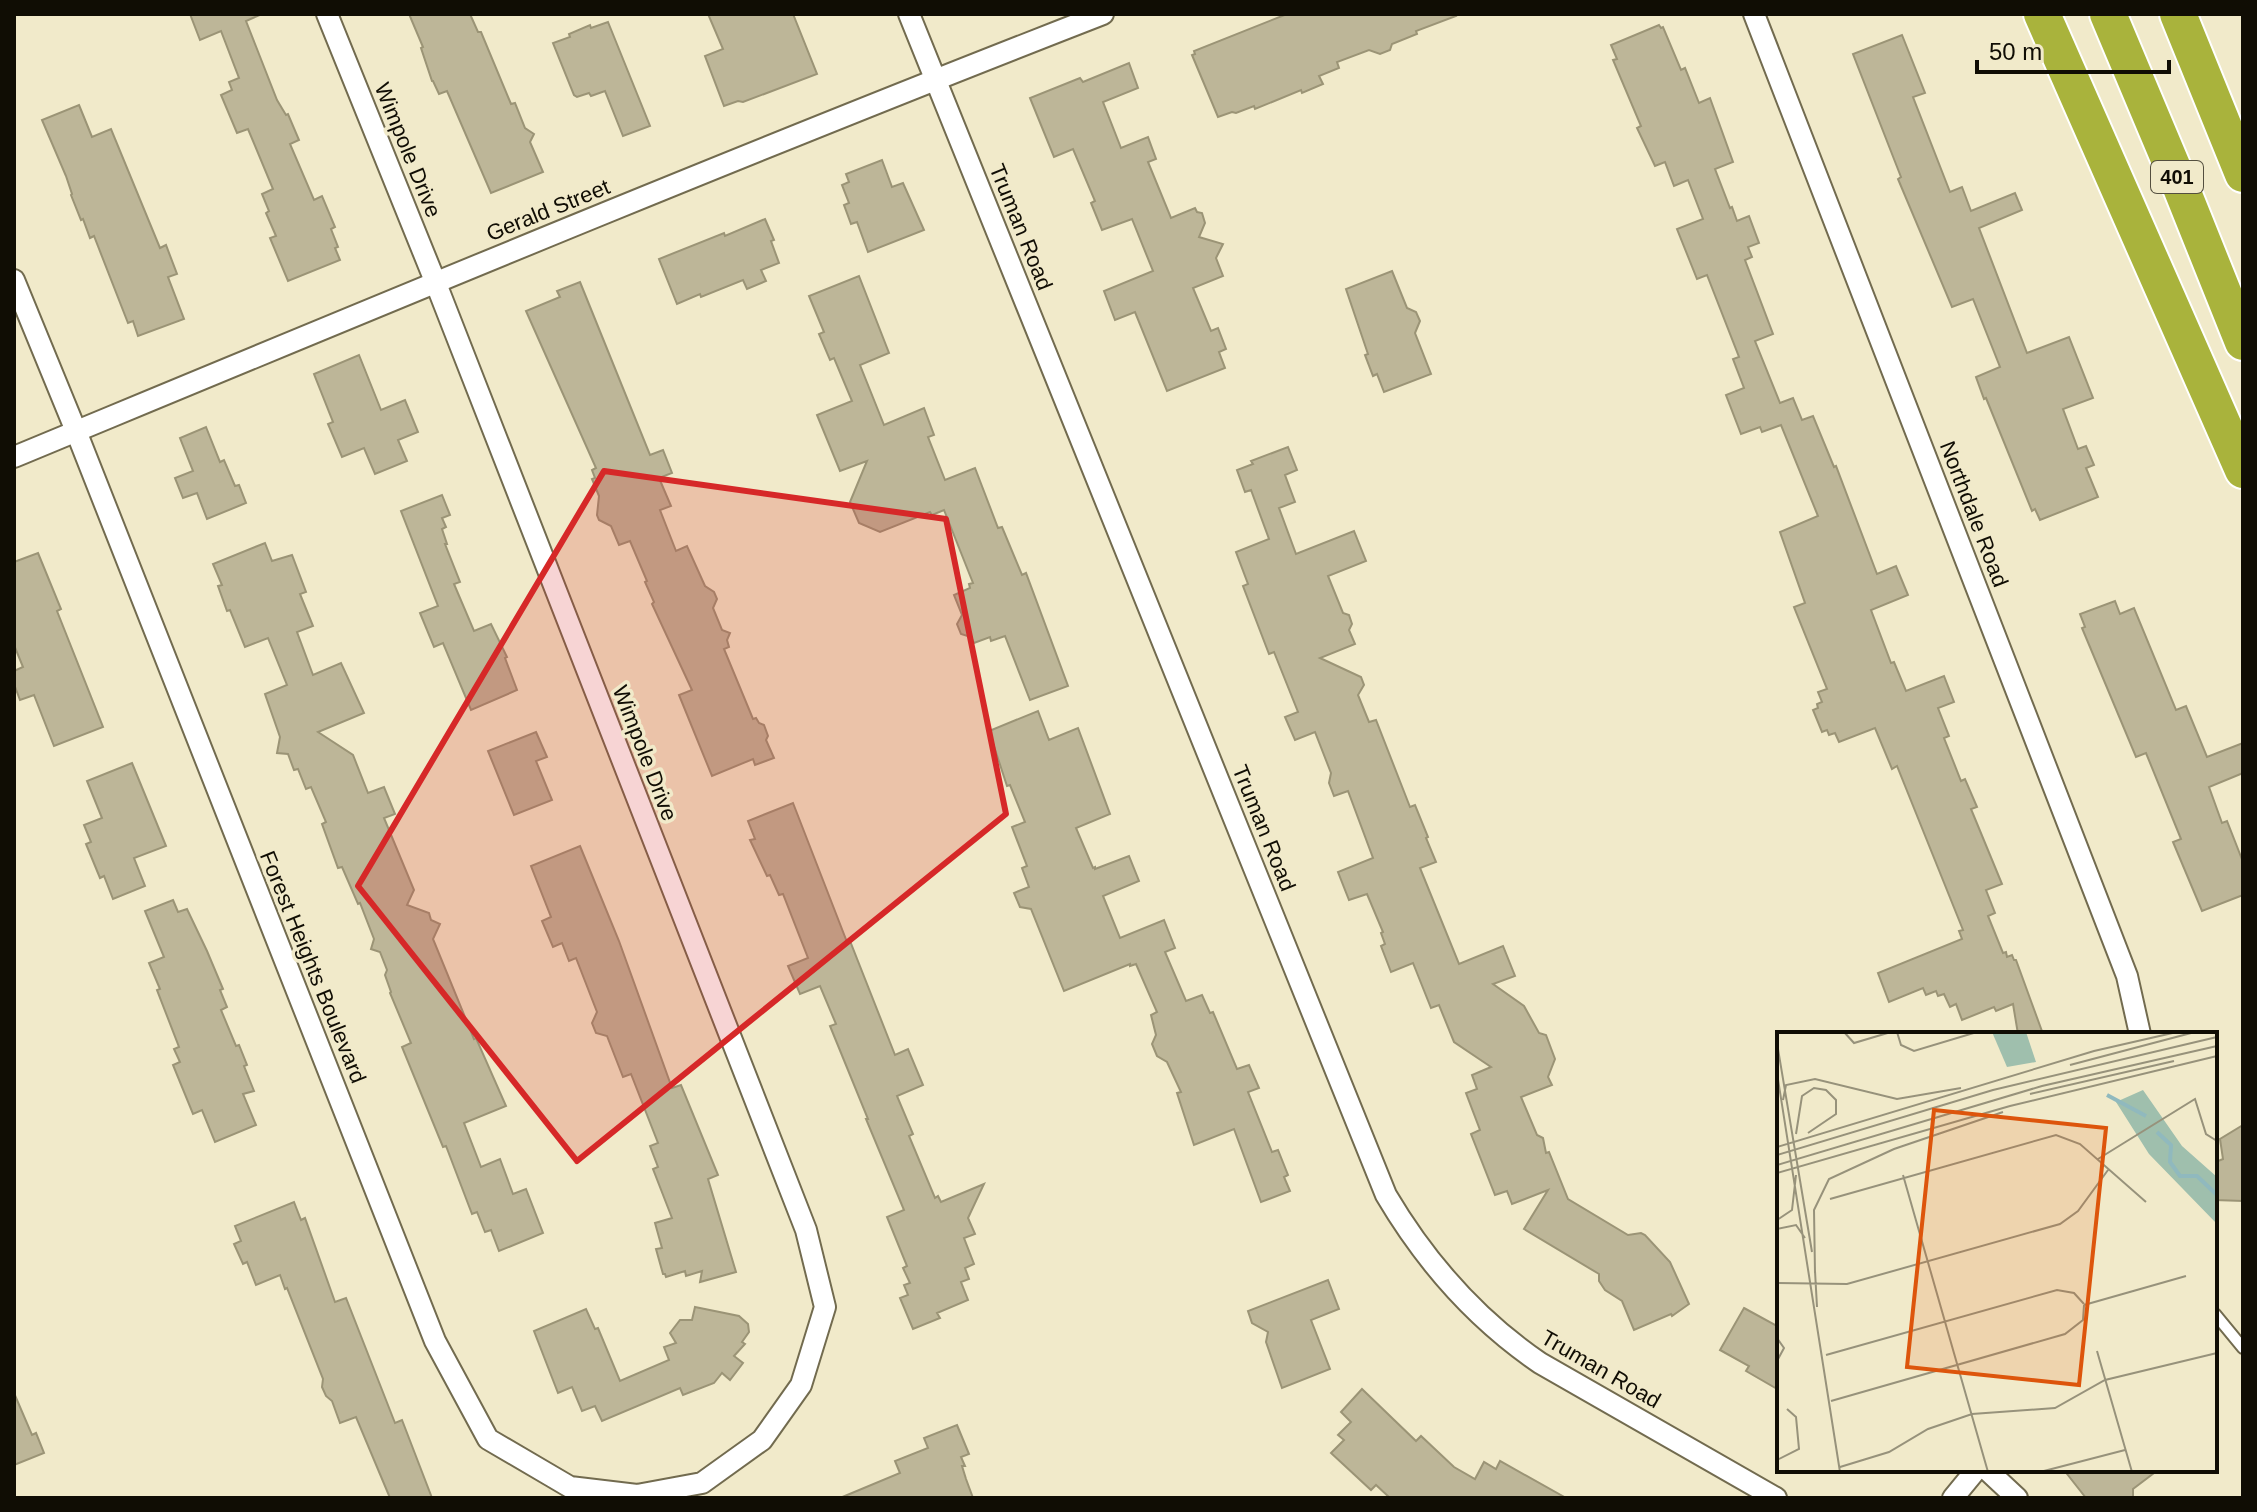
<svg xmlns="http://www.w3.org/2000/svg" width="2257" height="1512" viewBox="0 0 2257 1512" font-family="Helvetica,sans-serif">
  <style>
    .building { fill: #bdb698; stroke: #9b9476; stroke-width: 2 }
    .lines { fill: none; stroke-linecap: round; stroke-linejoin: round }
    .lane-casing { stroke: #726b4f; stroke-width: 14 }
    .street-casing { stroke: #726b4f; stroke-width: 24 }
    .highway-casing { stroke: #fff; stroke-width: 40 }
    .lane { stroke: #fff; stroke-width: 10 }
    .street { stroke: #fff; stroke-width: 20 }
    .highway { stroke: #a9b33c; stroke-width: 36 }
    .marked { fill: #d62828; fill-opacity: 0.2; stroke: #d62828; stroke-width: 6; stroke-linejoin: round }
    .labels { text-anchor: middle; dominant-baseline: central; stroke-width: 7; stroke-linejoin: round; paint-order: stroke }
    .shield { fill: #f1eaca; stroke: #544f3f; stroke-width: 2 }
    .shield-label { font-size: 20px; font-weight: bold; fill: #100d04 }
    .street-label { font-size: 22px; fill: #100d04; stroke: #f1eaca }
    .inset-river { fill: none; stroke: #90b9be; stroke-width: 4 }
    .inset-road { fill: none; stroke: #97927b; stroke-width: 2 }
    .view { fill: #dd550c; fill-opacity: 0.15; stroke: #dd550c; stroke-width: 4 }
    .inset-edge { fill: none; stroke: #100d04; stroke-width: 4 }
  </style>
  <rect width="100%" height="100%" fill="#f1eaca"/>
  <g class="building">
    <polygon points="190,14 262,14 246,21 277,100 286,115 288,114 299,140 290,144 314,200 322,196 335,227 331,229 338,247 335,248 340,260 288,281 270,238 276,236 266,213 269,211 262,194 273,189 248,129 237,133 221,95 232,90 229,82 239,78 221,31 200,40"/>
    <polygon points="409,14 470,14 478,32 481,32 511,104 515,103 525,128 534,134 530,142 543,172 491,193 447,91 439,94 433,81 432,81 421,48 423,47"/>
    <polygon points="708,14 793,14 817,74 743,102 738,101 724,106 705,56 723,49"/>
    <polygon points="1287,14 1455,14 1456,16 1416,31 1417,34 1392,44 1390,50 1380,54 1369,50 1337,62 1339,68 1319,76 1323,84 1302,93 1301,90 1255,109 1254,106 1236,113 1232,112 1218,117 1192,55 1195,54 1194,51"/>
    <polygon points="608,22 650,126 623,136 605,91 591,96 589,93 577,97 574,95 553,43 570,37 569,34 590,25 591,28"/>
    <polygon points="1659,25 1661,28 1663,27 1681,70 1685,68 1699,103 1710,98 1733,162 1715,169 1730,208 1732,207 1737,221 1749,216 1759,243 1748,247 1752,257 1745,260 1773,334 1755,341 1780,403 1793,398 1802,420 1813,416 1834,467 1836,466 1877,574 1896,566 1908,595 1871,610 1891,663 1894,662 1906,691 1944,676 1954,702 1938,708 1949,736 1944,738 1961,781 1965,779 1977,807 1971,809 2002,884 1986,890 1995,913 1988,916 2003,953 2006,952 2007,957 2012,955 2014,960 2016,960 2043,1034 2018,1034 2013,1004 1996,1011 1994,1007 1962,1020 1956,1004 1950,1007 1944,994 1938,996 1936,991 1926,995 1923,988 1889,1002 1878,973 1962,939 1959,931 1963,930 1897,766 1892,769 1875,728 1839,742 1835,733 1829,735 1827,730 1822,732 1813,710 1818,708 1817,704 1822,702 1818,692 1827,689 1794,607 1805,603 1780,532 1818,516 1781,425 1762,432 1760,427 1741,434 1726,395 1744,388 1733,359 1739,357 1707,275 1697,279 1677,229 1703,219 1688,180 1674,186 1665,162 1655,166 1637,128 1641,126 1613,60 1617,59 1611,45"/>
    <polygon points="1902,35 1925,93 1913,97 1950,192 1962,187 1971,211 2015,193 2022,210 1979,228 2027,353 2069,337 2093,398 2063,409 2078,449 2086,446 2094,465 2086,468 2098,497 2040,520 2035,509 2032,511 1986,398 1984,399 1976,377 2000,367 1973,299 1952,307 1898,179 1901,177 1853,54"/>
    <polygon points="1129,63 1138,88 1103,102 1121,148 1148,137 1156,159 1148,162 1171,218 1195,208 1197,212 1202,213 1205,223 1199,237 1223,244 1216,258 1223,276 1193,288 1211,331 1218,328 1226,349 1219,352 1225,368 1167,391 1135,312 1115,320 1104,291 1153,271 1132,219 1102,230 1091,203 1095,201 1073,149 1054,157 1030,98 1080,78 1083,82"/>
    <polygon points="79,105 92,137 111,129 160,248 166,245 177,274 168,277 184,319 138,336 133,321 128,323 94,236 90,238 83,219 81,220 71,195 72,194 66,176 42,120"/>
    <polygon points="882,160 892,187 903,183 924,230 868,252 857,222 851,224 844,205 849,203 842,185 849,182 846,174"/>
    <polygon points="765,219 774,240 771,241 779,263 761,270 766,281 747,289 743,280 701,297 700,294 677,304 659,259 724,233 725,236"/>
    <polygon points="1392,271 1407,308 1416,312 1420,321 1415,333 1431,374 1384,392 1377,374 1373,376 1365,355 1368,354 1346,289"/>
    <polygon points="859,276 889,353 860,365 884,425 924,408 934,435 928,437 945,480 975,468 998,528 1002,527 1022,575 1026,573 1068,686 1030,700 1005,636 991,641 990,637 974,643 971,637 961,634 957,624 962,615 954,595 970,588 969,584 973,583 944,510 932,515 930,512 880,532 859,523 850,502 867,461 840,471 817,415 852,401 834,358 830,360 819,334 824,332 809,296"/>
    <polygon points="580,282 650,455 663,450 672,473 659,478 671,506 660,510 676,551 687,546 705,586 714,592 717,599 713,608 722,630 730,633 727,640 729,647 724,649 753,719 756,718 759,723 764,725 768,736 766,740 774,758 755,765 753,759 712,776 679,695 692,690 652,604 654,602 645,582 647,581 630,541 619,545 611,526 599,520 597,515 599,496 592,479 595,478 592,470 596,468 526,311 560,297 557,291"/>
    <polygon points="359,355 381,410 405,400 418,432 398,440 407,461 375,474 364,448 342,457 328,424 333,422 314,374"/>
    <polygon points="206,427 220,462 224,460 235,486 239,485 246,503 207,519 197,493 183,498 175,478 193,471 180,438"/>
    <polygon points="1288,447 1297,470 1285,475 1295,502 1279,508 1296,554 1354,531 1366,561 1328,576 1343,613 1349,615 1352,624 1349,630 1355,644 1320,658 1361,677 1364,685 1358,695 1369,722 1376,720 1410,807 1415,805 1428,837 1426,838 1436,862 1420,868 1459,964 1503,946 1515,976 1493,984 1524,1006 1539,1033 1546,1035 1555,1059 1548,1077 1552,1085 1521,1097 1537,1135 1543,1138 1546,1153 1549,1152 1568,1199 1628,1235 1641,1233 1645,1235 1670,1262 1689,1304 1672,1316 1671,1314 1634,1330 1622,1301 1605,1290 1599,1281 1599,1274 1524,1229 1548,1190 1512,1204 1507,1191 1495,1195 1471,1134 1480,1130 1466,1093 1477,1089 1472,1075 1491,1067 1454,1042 1439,1005 1431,1008 1413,963 1391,972 1381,946 1385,944 1381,933 1383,932 1367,894 1349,900 1338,872 1373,858 1348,791 1334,796 1329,783 1331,773 1315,732 1295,740 1285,717 1298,712 1274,652 1269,654 1243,586 1248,584 1236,552 1269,539 1251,490 1245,492 1237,470 1253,464 1251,461"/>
    <polygon points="442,495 450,515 442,518 446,527 442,529 447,544 445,544 460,582 454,584 474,631 491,624 507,657 505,658 517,690 471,710 443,643 434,647 420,613 438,606 401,511"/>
    <polygon points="265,543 272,561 292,555 306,592 300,594 313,626 297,632 313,675 341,663 364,713 318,732 353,755 368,793 384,787 395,814 384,818 414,890 407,905 429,913 431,920 440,924 433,939 474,1039 476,1038 506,1106 464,1123 481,1167 500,1159 513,1194 526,1189 543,1233 499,1251 491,1230 485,1232 477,1212 472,1214 446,1146 443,1147 402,1047 411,1043 390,993 391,992 385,975 387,970 380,952 371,949 374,939 360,903 358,904 342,867 338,868 322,824 326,822 311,787 306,789 298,769 294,770 288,754 277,753 280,737 265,694 287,685 268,638 245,647 230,610 227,611 218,586 222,585 213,564"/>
    <polygon points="38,553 61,609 57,611 103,727 54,746 34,695 20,700 14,684 14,671 23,667 14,645 14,562"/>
    <polygon points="2115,601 2120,614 2134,608 2176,710 2186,706 2207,757 2243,743 2243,773 2209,787 2222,823 2227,821 2243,862 2243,895 2202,911 2173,842 2181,839 2146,753 2136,757 2082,628 2085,627 2080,614"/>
    <polygon points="1038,711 1049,740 1078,728 1110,814 1076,828 1093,868 1095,867 1095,869 1129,856 1139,881 1103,896 1120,938 1164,920 1175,948 1165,952 1186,1001 1202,995 1210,1013 1213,1012 1237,1069 1249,1065 1259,1088 1248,1092 1272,1152 1278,1150 1288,1175 1284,1177 1290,1191 1261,1202 1234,1129 1194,1145 1177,1093 1181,1092 1167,1062 1157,1056 1152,1044 1156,1035 1151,1015 1157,1012 1136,964 1130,966 1130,964 1064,991 1031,909 1020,907 1014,893 1029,887 1022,868 1027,866 1012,827 1025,822 1010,785 1007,786 989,731"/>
    <polygon points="536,732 547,757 536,761 552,800 514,815 488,751"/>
    <polygon points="132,763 166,846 134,858 145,886 113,899 104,876 100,878 86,844 91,842 84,825 102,818 87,781"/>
    <polygon points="793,803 847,942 850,941 895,1055 908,1049 923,1085 897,1096 913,1134 909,1136 935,1198 938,1196 941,1202 984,1184 968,1218 975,1234 964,1238 974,1264 965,1268 969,1279 961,1282 968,1300 937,1313 940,1318 913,1329 900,1298 908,1295 904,1285 910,1283 903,1268 907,1266 887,1217 904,1210 866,1119 868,1119 830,1026 836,1024 820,986 800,994 788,966 808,958 783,894 779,895 770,875 767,876 750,840 755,839 748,821"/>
    <polygon points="580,846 619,941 672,1088 681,1085 718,1175 708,1179 736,1272 700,1282 702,1271 686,1276 685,1271 666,1277 665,1274 663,1274 656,1249 662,1248 655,1223 672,1218 653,1169 658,1167 650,1146 658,1143 631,1074 623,1077 607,1036 596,1033 592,1023 597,1012 576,958 569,961 562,943 553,947 542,921 551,917 531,866"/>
    <polygon points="173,900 178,912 187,909 207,951 223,989 220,990 227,1007 221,1010 236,1046 239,1045 247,1065 244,1066 254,1091 243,1094 256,1125 215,1142 202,1110 193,1114 173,1065 180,1062 174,1049 179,1047 157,990 160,989 149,963 164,957 145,911"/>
    <polygon points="2243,1125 2243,1201 2215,1200 2215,1176 2218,1161 2223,1159 2220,1139"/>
    <polygon points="294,1202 301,1220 305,1218 335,1302 346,1298 395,1423 402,1420 432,1498 390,1498 356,1417 340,1423 332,1401 326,1396 322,1387 323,1379 287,1288 285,1289 280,1275 256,1285 247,1262 243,1264 234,1244 241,1241 235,1226"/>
    <polygon points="1328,1280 1339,1309 1311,1320 1330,1369 1282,1388 1266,1342 1268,1332 1252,1323 1248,1311"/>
    <polygon points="695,1307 739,1316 748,1324 749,1332 742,1342 745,1344 734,1356 743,1363 730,1380 722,1373 714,1383 683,1395 680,1388 602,1421 595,1406 582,1411 572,1387 558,1393 534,1331 586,1309 595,1329 598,1328 620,1381 669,1360 664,1347 676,1343 670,1333 680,1320 692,1320"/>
    <polygon points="1744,1308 1779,1327 1779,1390 1746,1371 1749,1366 1720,1350"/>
    <polygon points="1362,1389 1416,1441 1421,1436 1454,1467 1475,1479 1484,1462 1496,1469 1500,1461 1566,1498 1390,1498 1376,1485 1371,1490 1331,1453 1344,1440 1338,1435 1351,1422 1341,1412"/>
    <polygon points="14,1393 32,1435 36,1433 44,1453 14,1465"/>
    <polygon points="957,1425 969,1454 961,1457 965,1466 962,1466 966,1479 973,1498 840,1498 900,1473 895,1461 928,1448 924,1438"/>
    <polygon points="2064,1470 2158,1470 2133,1489 2133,1498 2086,1498"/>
  </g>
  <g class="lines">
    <defs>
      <polyline id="lane" points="2215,1314 2243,1348"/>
      <g id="street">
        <path d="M909 14 1386 1195C1425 1261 1477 1320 1540 1363L1776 1498"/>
        <polyline points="1754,14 2127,976 2140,1034"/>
        <polyline points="14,280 76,431 435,1341 488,1439 570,1487 637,1495 702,1483 762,1440 801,1385 825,1307 806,1230 435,281 327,14"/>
        <path d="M14 457C376 307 738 156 1103 14"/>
        <polyline points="1987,1470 2017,1498"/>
        <polyline points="1953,1498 1976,1470"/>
      </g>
      <g id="highway">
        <polyline points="2042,14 2243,470"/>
        <polyline points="2108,14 2180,185 2243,342"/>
        <polyline points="2178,14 2243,174"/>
      </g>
    </defs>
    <use href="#lane" class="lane-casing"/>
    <use href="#street" class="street-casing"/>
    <use href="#highway" class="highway-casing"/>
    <use href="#lane" class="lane"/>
    <use href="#street" class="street"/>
    <use href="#highway" class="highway"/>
  </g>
  <path class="marked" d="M604 471 946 519 1006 814 577 1161 358 886Z"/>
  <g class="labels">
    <rect class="shield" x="2151" y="161" width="52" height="32" rx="6"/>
    <g class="shield-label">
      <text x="2177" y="177">401</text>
    </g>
    <g class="street-label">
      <text transform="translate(408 150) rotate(68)">Wimpole Drive</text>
      <text transform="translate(548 210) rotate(-22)">Gerald Street</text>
      <text transform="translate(1021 227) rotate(68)">Truman Road</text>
      <text transform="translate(1974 514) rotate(69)">Northdale Road</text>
      <text transform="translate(645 753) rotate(69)">Wimpole Drive</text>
      <text transform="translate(1264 828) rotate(68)">Truman Road</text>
      <text transform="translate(313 967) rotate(68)">Forest Heights Boulevard</text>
      <text transform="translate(1601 1369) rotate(30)">Truman Road</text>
    </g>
  </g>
  <g transform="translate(1777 1032)">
    <rect width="440" height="440" fill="#f1eaca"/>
    <path d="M366 58 405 114 440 145V192L372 122 339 70Z" fill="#9fbfad"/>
    <path d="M215 0H249L259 30 230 35Z" fill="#9fbfad"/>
    <path class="inset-river" d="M330 63 369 84M380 100 394 113 393 130 403 144H420L440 163"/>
    <path class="inset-road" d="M67 0 77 11 114 0M120 0 124 13 137 19 200 0M0 11 35 220M293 33 418 0M0 41 63 440M253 62 397 29M6 68 9 53 38 47 120 67 184 56M19 102 25 64 37 56 49 58 59 68V82L31 101M0 115 317 19 400 0M0 123 216 58 440 5M321 127 418 67 429 102 440 109M0 133 265 54 440 14M0 141 233 74 440 24M126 143 211 440M53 167 279 103 303 112 369 170M0 188 15 178 19 143M0 197 19 193 28 206M38 239 40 275M38 241 37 178 52 147 117 117 226 80M0 251 70 252 283 192 301 179 331 138M307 273 409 244M0 306 7 316 0 329M320 319 355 440M49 323 280 258 297 261 307 272M54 369 288 302 306 288 307 273M0 428 22 417 19 385 10 377M63 435 112 420 151 397 195 382 278 376 328 348 440 321M263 440 348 418"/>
    <path class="view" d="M157 78 329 96 302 353 130 335Z"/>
    <rect width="440" height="440" class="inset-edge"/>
  </g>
  <rect width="2257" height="1512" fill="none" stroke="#100d04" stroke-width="32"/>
  <path d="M1977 60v12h192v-12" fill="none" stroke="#100d04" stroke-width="4"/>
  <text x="1989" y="60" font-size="24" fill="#100d04" stroke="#f1eaca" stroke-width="6" paint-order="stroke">50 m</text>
</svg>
